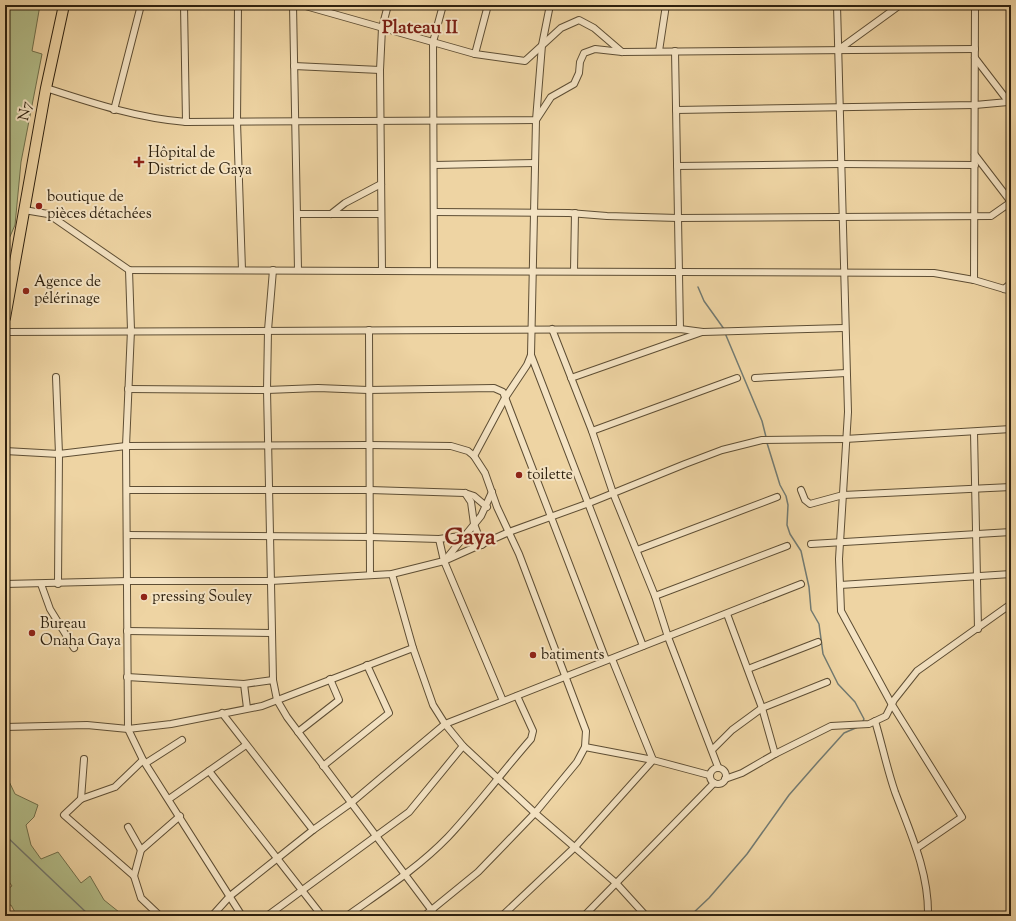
<svg xmlns="http://www.w3.org/2000/svg" width="1016" height="921" viewBox="0 0 1016 921" font-family="'Sorts Mill Goudy',serif">
  <style>
    .green { fill: #b3be8a; stroke: #70704c }
    .lines { fill: none; stroke-linecap: round; stroke-linejoin: round }
    .stream { stroke: #727a71; stroke-width: 1.5 }
    .minor-casing { stroke: #5e4e34; stroke-width: 8 }
    .primary-casing { stroke: #2e210f; stroke-width: 12 }
    .minor { stroke: #f4e3c3; stroke-width: 6 }
    .primary { stroke: #eed4a3; stroke-width: 10 }
    .poi-dot { fill: #8f2418; stroke: #f4e3c3; stroke-width: 1.5 }
    .labels { text-anchor: middle; dominant-baseline: central; stroke-width: 4; stroke-linejoin: round; paint-order: stroke }
    .street-label { font-size: 15px; fill: #2e210f; stroke: #f4e3c3 }
    .poi-label { font-size: 15px; fill: #2e210f; stroke: #f4e3c3; text-anchor: start }
    .district-label { font-size: 19px; font-weight: bold; fill: #7a1f14; stroke: #f4e3c3 }
    .town-label { font-size: 23px; font-weight: bold; fill: #7a1f14; stroke: #f4e3c3 }
  </style>
  <rect width="100%" height="100%" fill="#eed4a3"/>
  <filter id="stains"><feTurbulence type="fractalNoise" baseFrequency=".005" numOctaves="4"/><feColorMatrix values="0 0 0 0 .2 0 0 0 0 .09 0 0 0 0 .02 0 0 0 .5 -.17"/></filter>
  <radialGradient id="worn" r=".72"><stop offset=".6" stop-color="#630" stop-opacity="0"/><stop offset="1" stop-color="#630" stop-opacity=".3"/></radialGradient>
  <g class="green">
    <polygon points="5,5 40,5 32,51 42,54 21,162 15,225 5,248"/>
    <polygon points="5,773 15,794 38,805 34,817 26,825 31,845 41,859 58,852 81,883 90,876 104,900 124,916 17,916 11,905 5,906 5,891 12,886 5,876"/>
  </g>
  <g class="lines">
    <g class="stream">
      <polyline points="698,287 704,301 724,329"/>
      <polyline points="725,333 762,421 766,437"/>
      <polyline points="767,443 780,485 786,496 788,505 787,525 790,534 801,551 809,587 811,610 819,624 823,654 838,684 855,702 864,719 862,723"/>
      <polyline points="5,835 90,916"/>
      <polyline points="690,916 709,898 747,854 789,795 817,763 844,733 858,727"/>
    </g>
    <defs>
      <g id="minor">
        <polyline points="184,5 186,122"/>
        <polyline points="238,5 237,122 242,270"/>
        <polyline points="293,5 298,270"/>
        <polyline points="302,5 475,54 525,61 561,28 579,20 594,28 622,52"/>
        <polyline points="837,5 848,412 839,559 841,611 891,703 962,817 917,848"/>
        <polyline points="838,50 900,5"/>
        <polyline points="659,51 666,5"/>
        <polyline points="675,51 680,329"/>
        <polyline points="475,54 488,5"/>
        <polyline points="975,58 1011,105"/>
        <polyline points="294,66 380,70"/>
        <path d="M46 88C92 103 137 118 186 122L536 120 542 45 550 5"/>
        <polyline points="114,110 141,5"/>
        <polyline points="676,110 975,105 1008,102 1011,100"/>
        <polyline points="975,155 1011,202"/>
        <polyline points="434,165 535,163"/>
        <polyline points="677,166 841,164 975,165"/>
        <polyline points="24,210 48,214 129,270 934,273 974,280 1011,291"/>
        <polyline points="434,212 569,213 607,216 678,218 991,216 1011,202"/>
        <polyline points="297,214 381,214"/>
        <polyline points="331,214 345,203 381,184"/>
        <polyline points="129,270 131,330 126,446 128,729 143,760 242,916"/>
        <polyline points="382,271 380,70 382,28 388,5"/>
        <polyline points="434,271 433,42 443,5"/>
        <polyline points="574,271 575,213"/>
        <polyline points="974,280 975,5"/>
        <polyline points="1004,289 1011,283"/>
        <polyline points="552,329 592,431 613,493 655,596 668,637 718,767"/>
        <polyline points="369,330 370,575"/>
        <polyline points="5,332 680,329 703,332 844,328"/>
        <polyline points="531,355 643,646"/>
        <polyline points="56,377 59,454 58,584"/>
        <polyline points="571,378 702,332"/>
        <polyline points="755,378 846,373"/>
        <polyline points="128,389 267,390 318,388 368,390 494,388 503,392 606,660"/>
        <polyline points="592,431 737,378"/>
        <polyline points="974,432 978,629"/>
        <polyline points="5,451 59,454 126,446 369,445 451,446 468,451 474,456 485,473 497,507 519,554 586,731 585,747 577,762 535,813 478,872 424,916"/>
        <polyline points="474,456 505,398 527,365 531,355 536,120 551,97 574,84 579,73 580,62 584,53 595,49 622,52 975,49"/>
        <polyline points="127,490 370,490 465,493 474,496 487,507"/>
        <polyline points="801,490 805,500 810,504 843,495 1011,487"/>
        <polyline points="465,493 471,502 474,524 482,545"/>
        <polyline points="127,535 370,537 439,539 467,535"/>
        <polyline points="439,539 444,561 503,701"/>
        <polyline points="811,544 1011,532"/>
        <polyline points="637,550 777,497"/>
        <polyline points="446,559 481,516 492,492"/>
        <polyline points="392,574 413,648 433,705 445,724 463,746 535,813 616,883 646,916"/>
        <polyline points="5,584 128,581 271,581 392,574 444,561 509,532 589,503 685,464 722,450 762,440 845,439 1011,429"/>
        <polyline points="41,584 50,609 74,648"/>
        <polyline points="840,585 1011,574"/>
        <polyline points="655,596 787,546"/>
        <polyline points="727,614 762,708 775,754"/>
        <polyline points="127,631 271,633"/>
        <polyline points="748,669 818,642"/>
        <polyline points="127,677 244,684 273,680 277,700 287,717 436,916"/>
        <polyline points="273,680 267,390 268,330 273,270"/>
        <polyline points="244,684 247,708"/>
        <polyline points="222,713 313,830"/>
        <path d="M875 721C882 744 887 769 895 792 910 832 929 872 928 916"/>
        <polyline points="5,727 87,725 128,729 171,724 262,706 413,648"/>
        <polyline points="298,732 339,700 330,679"/>
        <polyline points="585,747 653,760 709,775"/>
        <polyline points="712,750 732,730 762,708 827,682"/>
        <polyline points="146,763 182,740"/>
        <polyline points="323,766 389,713 367,665"/>
        <circle cx="718" cy="776" r="8"/>
        <polyline points="209,771 322,916"/>
        <polyline points="725,779 742,773 775,754 831,726 869,724 886,716 894,700 917,671 1011,604"/>
        <polyline points="81,799 84,759"/>
        <polyline points="169,799 246,745"/>
        <polyline points="128,827 141,850"/>
        <polyline points="134,876 64,815 81,799 115,787 143,760"/>
        <polyline points="160,916 141,898 134,876 141,850 180,816"/>
        <polyline points="212,916 230,896 313,830 351,803 445,724 801,584"/>
        <polyline points="267,916 409,812 463,746"/>
        <path d="M347 916C382 891 418 868 448 837 477 806 503 771 531 739L533 731 517 696"/>
        <polyline points="502,916 575,847 653,760 612,659"/>
        <polyline points="584,916 714,783"/>
      </g>
      <polyline id="primary" points="5,318 46,88 64,5"/>
    </defs>
    <use href="#minor" class="minor-casing"/>
    <use href="#primary" class="primary-casing"/>
    <use href="#minor" class="minor"/>
    <use href="#primary" class="primary"/>
  </g>
  <g class="poi-dot">
    <path d="M137 156h4v4h4v4h-4v4h-4v-4h-4v-4h4z"/>
    <circle cx="39" cy="206" r="4"/>
    <circle cx="26" cy="291" r="4"/>
    <circle cx="519" cy="475" r="4"/>
    <circle cx="144" cy="597" r="4"/>
    <circle cx="32" cy="633" r="4"/>
    <circle cx="533" cy="655" r="4"/>
  </g>
  <g class="labels">
    <g class="street-label">
      <text transform="translate(26 111) rotate(-80)">N7</text>
    </g>
    <g class="poi-label">
      <text x="148" y="153">Hôpital de<tspan x="148" dy="17">District de Gaya</tspan></text>
      <text x="47" y="197">boutique de<tspan x="47" dy="17">pièces détachées</tspan></text>
      <text x="34" y="282">Agence de<tspan x="34" dy="17">pélérinage</tspan></text>
      <text x="527" y="475">toilette</text>
      <text x="152" y="597">pressing Souley</text>
      <text x="40" y="624">Bureau<tspan x="40" dy="17">Onaha Gaya</tspan></text>
      <text x="541" y="655">batiments</text>
    </g>
    <g class="district-label">
      <text x="420" y="28">Plateau II</text>
    </g>
    <g class="town-label">
      <text x="470" y="538">Gaya</text>
    </g>
  </g>
  <rect width="1016" height="921" fill="none" stroke="#eed4a3" stroke-width="20"/>
  <rect x="6" y="6" width="1004" height="909" fill="none" stroke="#2e210f" stroke-width="2"/>
  <rect x="10" y="10" width="996" height="901" fill="none" stroke="#2e210f"/>
  <rect width="100%" height="100%" filter="url(#stains)"/>
  <rect width="100%" height="100%" fill="url(#worn)"/>
</svg>
